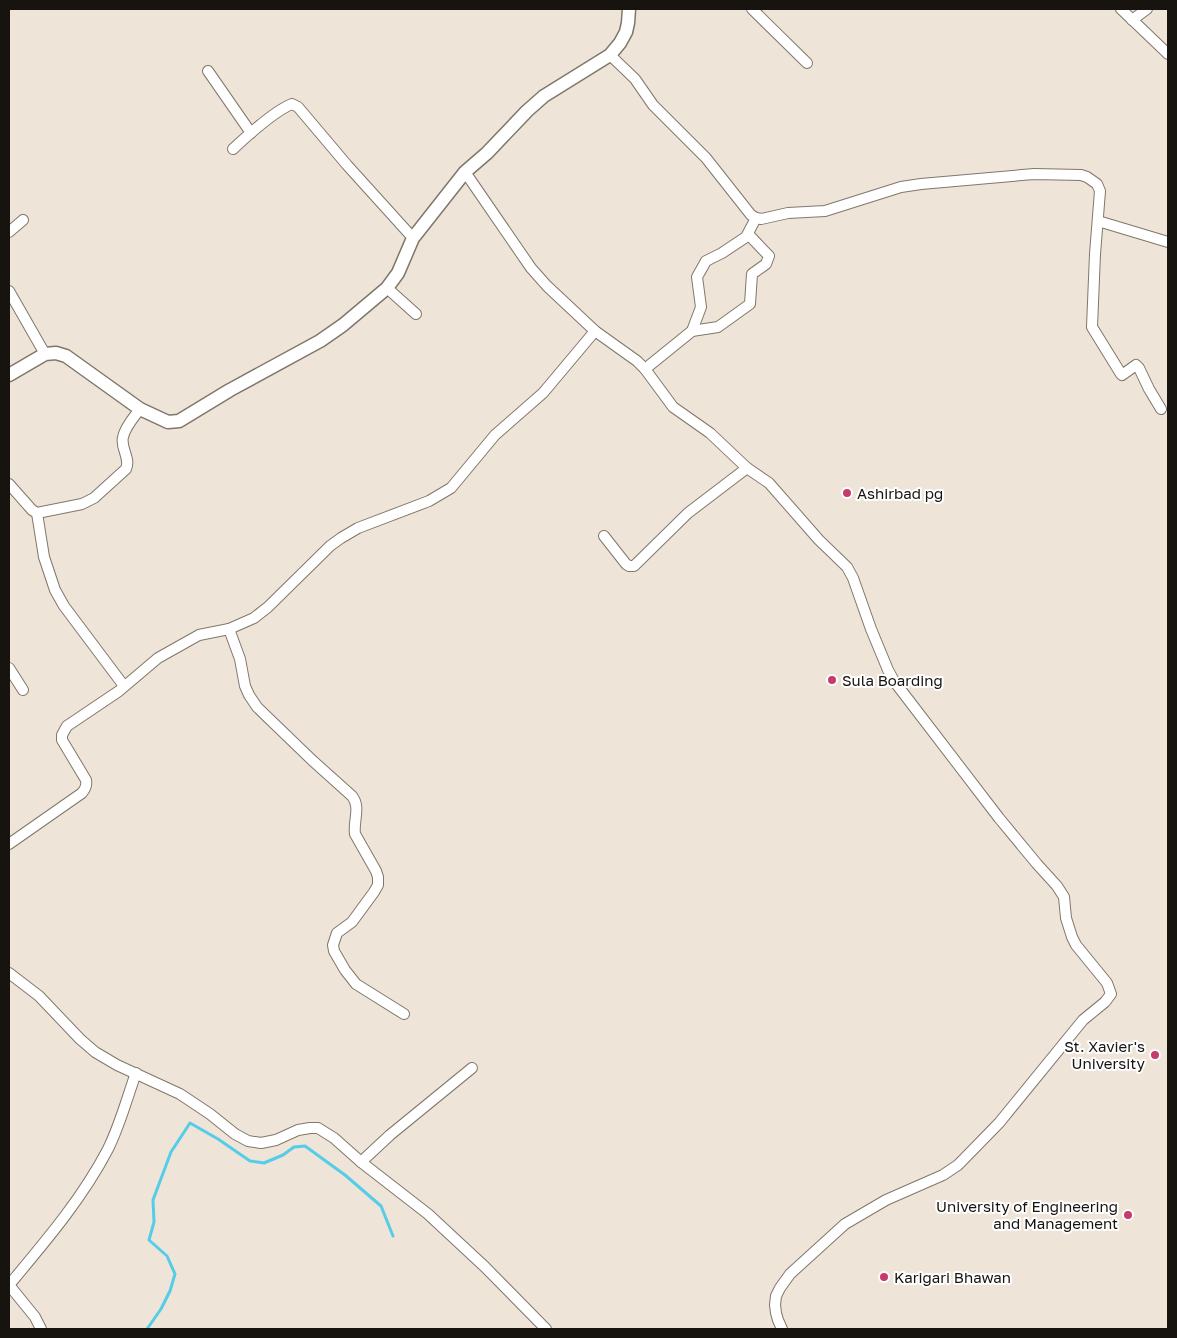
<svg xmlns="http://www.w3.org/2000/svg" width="1177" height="1338" viewBox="0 0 1177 1338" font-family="'Golos Text',sans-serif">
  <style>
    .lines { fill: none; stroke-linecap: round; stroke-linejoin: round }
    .stream { stroke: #56cde8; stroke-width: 3 }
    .minor-casing { stroke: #80776c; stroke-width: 12 }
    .tertiary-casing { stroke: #80776c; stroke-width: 15 }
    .minor { stroke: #fff; stroke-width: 10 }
    .tertiary { stroke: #fff; stroke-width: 12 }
    .poi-dot { fill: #c63a6c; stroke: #fff; stroke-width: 2 }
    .labels { text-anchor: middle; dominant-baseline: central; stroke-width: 4; stroke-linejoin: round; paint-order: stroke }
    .poi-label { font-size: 15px; fill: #171410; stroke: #fff; text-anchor: start }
  </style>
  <rect width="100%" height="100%" fill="#eee4d8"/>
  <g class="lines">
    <polyline class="stream" points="147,1329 161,1309 170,1291 175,1274 167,1256 149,1240 154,1222 153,1200 171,1152 190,1123 218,1139 250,1161 264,1163 283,1155 294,1147 305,1146 345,1175 381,1206 393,1236"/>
    <defs>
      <g id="minor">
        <polyline points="752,9 807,63"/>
        <polyline points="1121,9 1168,54"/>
        <polyline points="1132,20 1147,9"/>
        <polyline points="610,55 635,79 653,105 706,158 751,215 756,218 761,219 788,213 825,211 901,187 921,184 1034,174 1081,175 1087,177 1097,184 1100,191 1095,254 1092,327 1121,374 1122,375 1136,365 1139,368 1149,389 1161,409"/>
        <polyline points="208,71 251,133"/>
        <path d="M233 149C248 135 274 111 292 104L298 107 347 165 413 238"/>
        <polyline points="465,172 531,268 547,286 595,331 637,361 645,369 673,407 710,433 747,468 769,483 819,540 847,567 853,578 871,629 888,670 894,681 999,818 1037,864 1057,886 1064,897 1066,918 1072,937 1076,945 1107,983 1111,994 1105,1002 1083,1020 999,1123 958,1165 943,1175 886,1200 845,1224 790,1274 780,1288 776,1296 775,1305 776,1313 778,1320 782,1329"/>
        <polyline points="1098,221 1168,242"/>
        <polyline points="9,232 23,220"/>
        <polyline points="387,288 416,314"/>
        <polyline points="9,291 45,354"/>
        <polyline points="692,331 718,327 750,304 752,274 766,264 769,256 748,234"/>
        <polyline points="645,369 692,331 701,307 697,277 706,261 722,253 746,237 756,218"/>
        <path d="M9 484 32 510 37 513 82 504 94 498 126 469C131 458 120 448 123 437 125 427 134 417 140 409"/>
        <polyline points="37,513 44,557 55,590 64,606 124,686"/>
        <polyline points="604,536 626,564 629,566 634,566 688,513 747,468"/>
        <path d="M229 629 240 659 245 686 249 695 257 707 313 761 352 796C361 807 353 821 355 834L376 871 378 877V885L374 892 352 922 337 933 333 945 334 951 345 970 356 984 404 1014"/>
        <polyline points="9,668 23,690"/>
        <path d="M9 844 82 793C85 789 87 786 86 780L62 740V735L67 726 119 691 158 658 199 635 229 629 254 618 268 607 330 546 341 538 358 528 429 501 451 488 495 435 543 393 595 331"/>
        <polyline points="9,973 39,996 80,1039 95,1052 117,1065 180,1094 210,1114 235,1134 248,1141 261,1143 276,1140 298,1130 310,1128 318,1128 334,1138 361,1162 428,1214 485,1267 546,1329"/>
        <polyline points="361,1162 390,1135 472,1068"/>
        <path d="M9 1285C45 1242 82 1199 108 1149 120 1125 127 1098 136 1073"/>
        <polyline points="9,1285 35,1317 41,1329"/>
      </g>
      <polyline id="tertiary" points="9,375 45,354 56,353 66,356 140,409 168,422 179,421 230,390 320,341 343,325 387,288 398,273 413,238 465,172 487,153 527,111 544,96 610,55 620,43 626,32 628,23 629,9"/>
    </defs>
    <use href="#minor" class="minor-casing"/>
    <use href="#tertiary" class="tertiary-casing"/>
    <use href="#minor" class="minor"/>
    <use href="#tertiary" class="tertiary"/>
  </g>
  <g class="poi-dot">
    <circle cx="847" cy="493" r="5"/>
    <circle cx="832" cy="680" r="5"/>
    <circle cx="1155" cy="1055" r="5"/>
    <circle cx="1128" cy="1215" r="5"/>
    <circle cx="884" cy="1277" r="5"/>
  </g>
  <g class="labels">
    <g class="poi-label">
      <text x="857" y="493">Ashirbad pg</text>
      <text x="842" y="680">Sula Boarding</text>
      <text x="1145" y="1046" text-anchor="end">St. Xavier's<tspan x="1145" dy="17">University</tspan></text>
      <text x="1118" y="1206" text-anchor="end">University of Engineering<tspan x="1118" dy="17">and Management</tspan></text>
      <text x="894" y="1277">Karigari Bhawan</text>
    </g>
  </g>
  <rect width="1177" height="1338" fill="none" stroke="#171410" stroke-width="20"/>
</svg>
